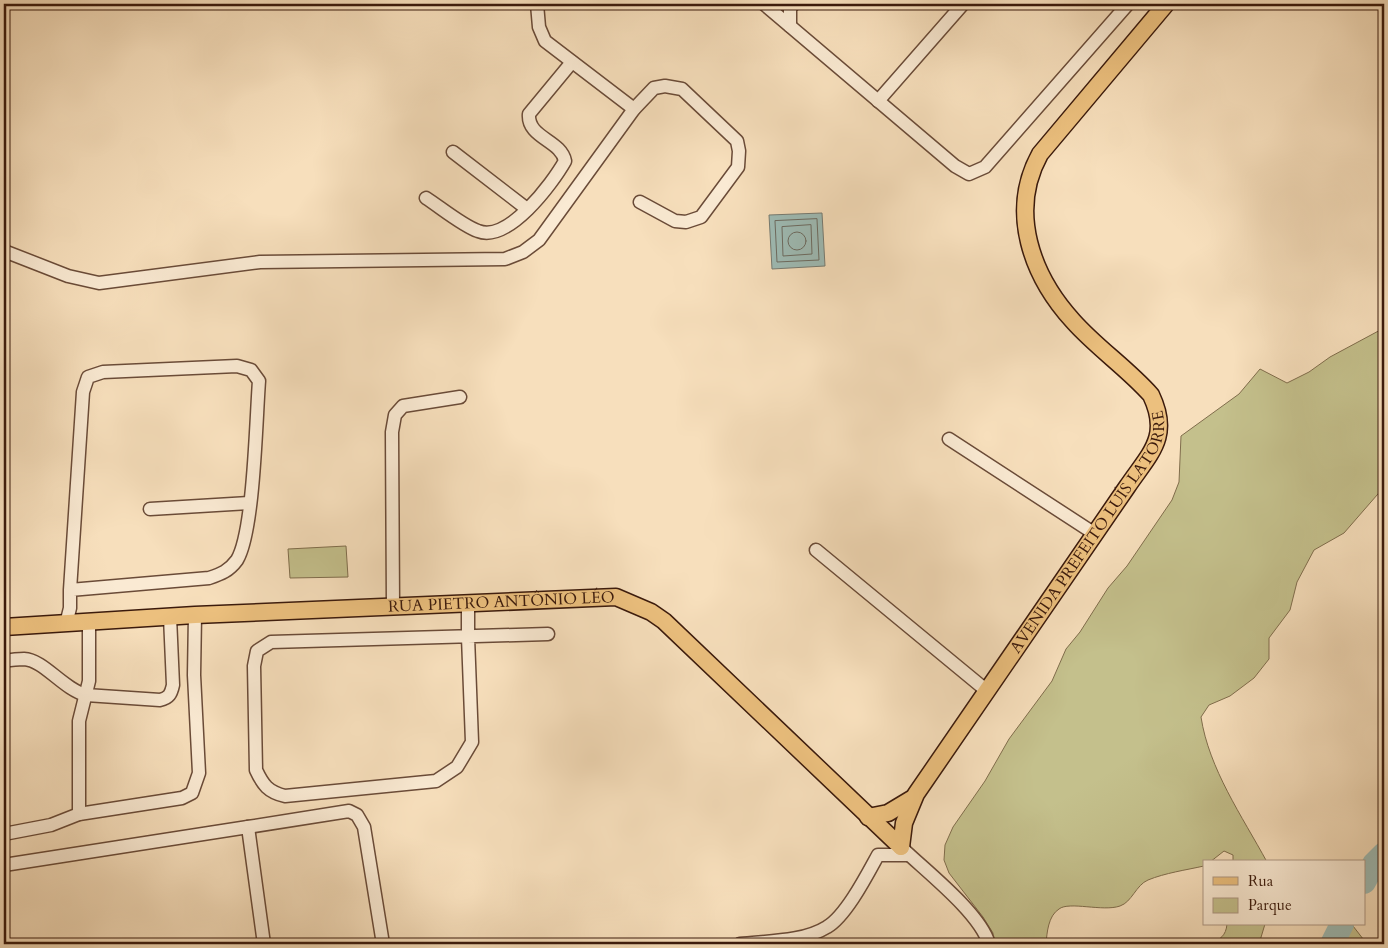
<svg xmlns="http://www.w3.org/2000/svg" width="1388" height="948" viewBox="0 0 1388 948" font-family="Cardo,serif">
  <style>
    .green { fill: #c4c08c; stroke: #806d4c }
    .water { fill: #9ebcb6; stroke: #767b72 }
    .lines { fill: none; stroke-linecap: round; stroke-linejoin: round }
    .shore { stroke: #6c6b61; stroke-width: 1 }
    .river { stroke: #9ebcb6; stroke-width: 24 }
    .minor-casing { stroke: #6a4b38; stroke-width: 15 }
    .major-casing { stroke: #3b1a0c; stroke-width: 19 }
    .minor { stroke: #faead3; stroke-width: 12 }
    .major { stroke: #ecc07e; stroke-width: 16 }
    .labels { text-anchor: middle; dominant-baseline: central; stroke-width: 4.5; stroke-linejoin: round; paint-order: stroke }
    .street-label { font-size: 16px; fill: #3b1a0c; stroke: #faead3 }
  </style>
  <rect width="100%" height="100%" fill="#f7dfbc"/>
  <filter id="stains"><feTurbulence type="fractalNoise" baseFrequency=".004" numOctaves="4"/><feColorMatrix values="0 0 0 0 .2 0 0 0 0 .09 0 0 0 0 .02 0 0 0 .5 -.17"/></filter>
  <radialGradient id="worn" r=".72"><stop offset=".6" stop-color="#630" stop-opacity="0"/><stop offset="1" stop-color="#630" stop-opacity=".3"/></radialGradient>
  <g class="green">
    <path d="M1384 328V487L1344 533 1314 550 1297 582 1290 610 1269 638V659L1254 678 1230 696 1209 705 1201 717C1209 769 1242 816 1267 862H1233V855L1224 851 1210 862H1204V866C1186 870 1165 873 1148 880 1136 885 1132 902 1120 906 1103 912 1069 901 1059 909 1048 916 1047 933 1046 944H993V933L983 917 949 873 944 860 945 845 953 827 985 781 1009 739 1052 681 1066 649 1080 632 1108 588 1127 566 1172 500 1179 482 1181 436 1239 394 1260 369 1287 383 1309 372 1330 357Z"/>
    <polygon points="346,546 348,577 290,578 288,549"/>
    <path d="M1227 924H1265L1259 944H1211C1220 939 1226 936 1227 924Z"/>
    <polygon points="1353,926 1367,944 1344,944"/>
  </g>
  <polygon class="water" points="822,213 825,266 772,269 769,215"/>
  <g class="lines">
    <g class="shore">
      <polygon points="817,219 819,260 777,262 775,221"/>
      <polygon points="811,225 812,254 783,256 782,227"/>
      <circle cx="797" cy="241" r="9"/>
    </g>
    <g class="river">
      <polyline points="1364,882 1374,864 1384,854"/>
      <polyline points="1332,944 1342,924"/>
    </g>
    <defs>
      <g id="minor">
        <polyline points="537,4 539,27 545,41 634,109"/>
        <polyline points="764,4 955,166 969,174 985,167 1128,4"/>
        <polyline points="790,26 790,8 794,4"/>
        <polyline points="878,101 963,4"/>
        <polyline points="453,152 527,209"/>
        <path d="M426 198C440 207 463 226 478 231 508 243 552 184 565 161 561 140 527 138 529 114L572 62"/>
        <polyline points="4,251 68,276 99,283 260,262 505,259 523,252 539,240 634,109 654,88 665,86 682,89 737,141 739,151 738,167 701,217 686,222 675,221 640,202"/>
        <polyline points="949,439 1095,534"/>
        <polyline points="150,509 249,503"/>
        <polyline points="816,550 987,691"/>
        <path d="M468 604V637L472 742 457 767 436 781 285 796C268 792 263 785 256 770L254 666 257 651 271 642 548 634"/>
        <polyline points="393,606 392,432 395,415 403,406 460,397"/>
        <path d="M66 624 70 608V590L83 392 88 377 103 372 237 366 251 370 259 381C256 419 254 532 237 560 229 571 221 574 209 578L70 590"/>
        <path d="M4 661C10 660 17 659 24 659 44 660 63 689 86 695L160 700C169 698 171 694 173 685L170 617"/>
        <polyline points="79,814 79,721 89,681 89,623"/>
        <polyline points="248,827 349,811 357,815 364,827 383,944"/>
        <polyline points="4,834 51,825 79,814 182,798 192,793 199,773 194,675 195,615"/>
        <path d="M903 849C927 872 980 913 989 944"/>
        <polyline points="4,865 248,827 264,944"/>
        <path d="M740 944C767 941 803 942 827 927 846 916 867 875 878 855H909"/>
      </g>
      <g id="major">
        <path id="s1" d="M4 627 195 615 616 597 651 612 664 621 901 847"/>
        <polyline points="868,817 888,813 913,798"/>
        <path id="s2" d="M901 847 904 823 916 794 1127 487C1150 453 1171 437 1151 395 1127 368 1097 348 1073 321 1032 276 1008 212 1040 154L1166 4"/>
      </g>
    </defs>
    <use href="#minor" class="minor-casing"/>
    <use href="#major" class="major-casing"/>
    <use href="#minor" class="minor"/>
    <use href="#major" class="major"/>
  </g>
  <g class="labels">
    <g class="street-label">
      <text stroke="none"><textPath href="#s2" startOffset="371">AVENIDA PREFEITO LUÍS LATORRE</textPath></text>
      <text stroke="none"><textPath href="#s1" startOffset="498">RUA PIETRO ANTÔNIO LÉO</textPath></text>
    </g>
  </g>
  <rect width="1388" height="948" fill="none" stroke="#f7dfbc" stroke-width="20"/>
  <rect x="5" y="5" width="1378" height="938" fill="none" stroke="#3b1a0c" stroke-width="2.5"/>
  <rect x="10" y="10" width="1368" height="928" fill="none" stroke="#3b1a0c"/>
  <rect x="1203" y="860" width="162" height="65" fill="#faead3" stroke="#ae9783"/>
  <rect x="1213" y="877" width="25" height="8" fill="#ecc07e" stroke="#ae9783"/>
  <text x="1248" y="886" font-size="15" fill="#3b1a0c">Rua</text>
  <rect x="1213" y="898" width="25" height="15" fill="#c4c08c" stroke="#ae9783"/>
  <text x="1248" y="910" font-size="15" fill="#3b1a0c">Parque</text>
  <rect width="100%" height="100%" filter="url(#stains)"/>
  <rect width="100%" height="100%" fill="url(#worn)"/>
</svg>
